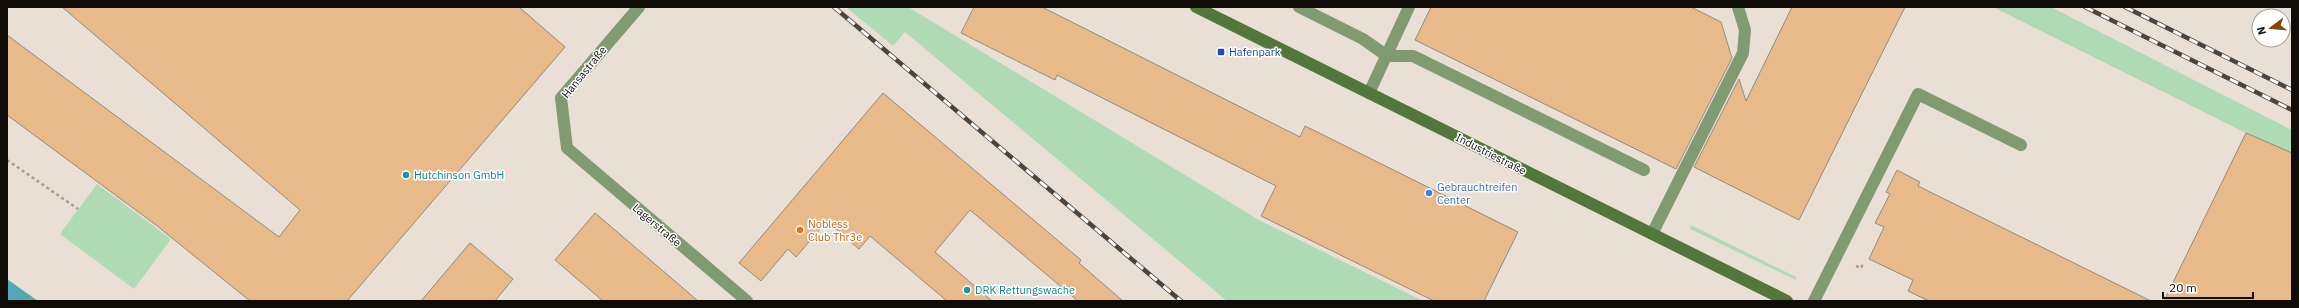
<svg xmlns="http://www.w3.org/2000/svg" width="2299" height="308" viewBox="0 0 2299 308" font-family="'IBM Plex Sans',sans-serif">
  <style>
    .green { fill: #aedbb3 }
    .water { fill: #53a7b6 }
    .building { fill: #e8ba89; stroke: #948a80 }
    .lines { fill: none; stroke-linecap: round; stroke-linejoin: round }
    .path { stroke: #a49c93; stroke-width: 2.5; stroke-dasharray: 3 3; stroke-linecap: butt }
    .lane { stroke: #809a72; stroke-width: 12 }
    .street { stroke: #809a72; stroke-width: 12 }
    .secondary { stroke: #52773a; stroke-width: 12 }
    .rail-casing { stroke: #4a453f; stroke-width: 4.5 }
    .rail { stroke: #fff; stroke-width: 3; stroke-dasharray: 9; stroke-linecap: butt }
    .transit-dot { fill: #1a4fb4; stroke: #fff; stroke-width: 1.5 }
    .culture-dot { fill: #0f9aa8; stroke: #fff; stroke-width: 1.5 }
    .shop-dot { fill: #3f7fe0; stroke: #fff; stroke-width: 1.5 }
    .food-dot { fill: #e8710a; stroke: #fff; stroke-width: 1.5 }
    .labels { text-anchor: middle; dominant-baseline: central; stroke-width: 3; stroke-linejoin: round; paint-order: stroke }
    .transit-label { font-size: 11px; fill: #164399; stroke: #fff; text-anchor: start }
    .street-label { font-size: 11px; fill: #0f0c08; stroke: #fff }
    .culture-label { font-size: 11px; fill: #0d838f; stroke: #fff; text-anchor: start }
    .shop-label { font-size: 11px; fill: #366cbe; stroke: #fff; text-anchor: start }
    .food-label { font-size: 11px; fill: #c56008; stroke: #fff; text-anchor: start }
  </style>
  <rect width="100%" height="100%" fill="#eadfd4"/>
  <g class="green">
    <polygon points="846,7 908,7 1259,220 1423,301 1227,301 905,32 893,46"/>
    <polygon points="1993,7 2051,7 2292,130 2292,156"/>
    <polygon points="97,184 171,239 134,289 60,234"/>
    <polygon points="1691,225 1796,277 1796,280 1690,229"/>
  </g>
  <polygon class="water" points="7,279 38,301 7,301"/>
  <g class="building">
    <polygon points="62,7 519,7 565,47 347,301 250,301 156,225 7,115 7,35 279,237 300,210"/>
    <polygon points="974,7 1042,7 1300,137 1305,126 1518,232 1484,301 1434,301 1261,216 1276,186 1057,75 1055,80 961,33"/>
    <polygon points="1431,7 1691,7 1721,22 1732,58 1676,169 1415,40"/>
    <polygon points="1792,7 1905,7 1799,220 1694,167 1739,79 1746,101"/>
    <polygon points="883,93 1081,260 1079,263 1123,301 1078,301 970,210 935,252 992,301 947,301 870,236 859,249 827,221 796,257 788,249 761,281 739,263"/>
    <polygon points="2246,133 2292,153 2292,301 2164,301"/>
    <polygon points="1897,170 1920,182 1918,186 2151,301 1929,301 1908,291 1913,280 1869,259 1884,227 1875,223 1890,194 1886,192"/>
    <polygon points="595,213 669,276 698,301 603,301 555,260"/>
    <polygon points="470,243 513,279 495,301 421,301"/>
  </g>
  <g class="lines">
    <g class="path">
      <polyline points="7,160 78,209"/>
      <polyline points="1856,266 1861,268 1863,264"/>
    </g>
    <g class="lane">
      <polyline points="1299,7 1363,39 1387,56 1413,56 1644,170"/>
      <polyline points="1369,93 1409,7"/>
      <polyline points="1652,234 1743,53 1745,30 1738,7"/>
      <polyline points="1814,301 1918,94 2021,145"/>
    </g>
    <polyline class="street" points="639,7 561,98 567,148 747,301"/>
    <polyline class="secondary" points="1196,7 1787,301"/>
    <defs>
      <g id="rail">
        <polyline points="834,7 1181,301"/>
        <polyline points="2085,7 2292,110"/>
        <polyline points="2125,7 2292,90"/>
      </g>
    </defs>
    <use href="#rail" class="rail-casing"/>
    <use href="#rail" class="rail"/>
  </g>
  <rect class="transit-dot" x="1217" y="48" width="8" height="8" rx="2"/>
  <g class="culture-dot">
    <circle cx="406" cy="175" r="4"/>
    <circle cx="967" cy="290" r="4"/>
  </g>
  <circle class="shop-dot" cx="1429" cy="193" r="4"/>
  <circle class="food-dot" cx="800" cy="230" r="4"/>
  <g class="labels">
    <g class="transit-label">
      <text x="1229" y="52">Hafenpark</text>
    </g>
    <g class="street-label">
      <text transform="translate(584 72) rotate(-51)">Hansastraße</text>
      <text transform="translate(1491 154) rotate(27)">Industriestraße</text>
      <text transform="translate(657 225) rotate(40)">Lagerstraße</text>
    </g>
    <g class="culture-label">
      <text x="414" y="175">Hutchinson GmbH</text>
      <text x="975" y="290">DRK Rettungswache</text>
    </g>
    <g class="shop-label">
      <text x="1437" y="187">Gebrauchtreifen<tspan x="1437" dy="13">Center</tspan></text>
    </g>
    <g class="food-label">
      <text x="808" y="224">Nobless<tspan x="808" dy="13">Club Thr3e</tspan></text>
    </g>
  </g>
  <rect width="2299" height="308" fill="none" stroke="#0f0c08" stroke-width="16"/>
  <g transform="translate(2271 28) rotate(254)"><circle r="19" fill="#ffffff" stroke="#9f9e9c"/>
  <path d="M0-3L7 15L0 10L-7 15Z" fill="#834604"/>
  <text y="-6" font-size="11" font-weight="bold" text-anchor="middle" fill="#0f0c08">N</text>
  </g>
  <path d="M2163 292v6h90v-6" fill="none" stroke="#0f0c08" stroke-width="2"/>
  <text x="2169" y="292" font-size="12" fill="#0f0c08" stroke="#ffffff" stroke-width="3" paint-order="stroke">20 m</text>
</svg>
